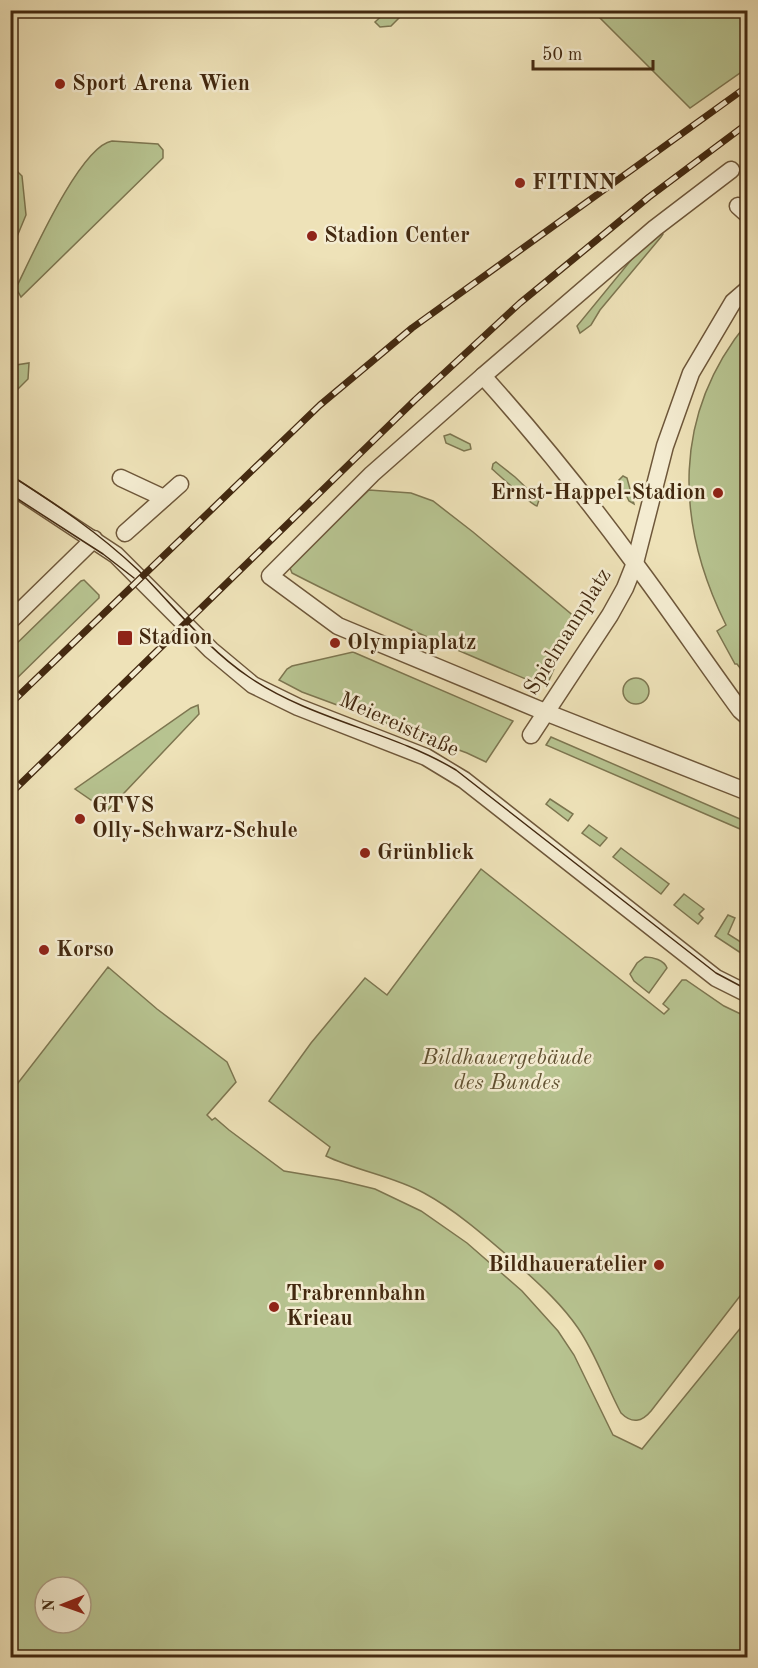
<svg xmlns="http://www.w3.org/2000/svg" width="758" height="1668" viewBox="0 0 758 1668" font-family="'Old Standard TT',serif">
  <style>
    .green { fill: #b7c390; stroke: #7d7650; stroke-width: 1.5; fill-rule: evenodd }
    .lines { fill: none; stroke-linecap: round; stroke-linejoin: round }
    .minor-casing { stroke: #6e573a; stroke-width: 19 }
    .minor { stroke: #f4ecd1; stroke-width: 16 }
    .tram { stroke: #432910; stroke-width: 1.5 }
    .rail-casing { stroke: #432910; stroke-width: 7 }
    .rail { stroke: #f4ecd1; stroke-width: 4.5; stroke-dasharray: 14; stroke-linecap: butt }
    .poi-dot { fill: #8f2418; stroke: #f4ecd1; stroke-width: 2 }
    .labels { text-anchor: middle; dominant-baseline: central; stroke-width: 5; stroke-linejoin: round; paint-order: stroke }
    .poi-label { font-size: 22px; font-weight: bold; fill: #432910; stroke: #f4ecd1; text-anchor: start }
    .street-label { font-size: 22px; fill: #432910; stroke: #f4ecd1 }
    .park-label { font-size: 22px; font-style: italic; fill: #605030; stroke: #f4ecd1 }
  </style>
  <rect width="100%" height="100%" fill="#eee2b8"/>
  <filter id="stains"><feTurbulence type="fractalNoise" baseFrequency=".00333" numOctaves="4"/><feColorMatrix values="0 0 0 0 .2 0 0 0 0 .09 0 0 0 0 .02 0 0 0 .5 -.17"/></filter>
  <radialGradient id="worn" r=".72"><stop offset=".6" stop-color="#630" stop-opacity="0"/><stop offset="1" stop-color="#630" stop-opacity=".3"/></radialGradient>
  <g class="green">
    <polygon points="387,11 387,10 406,11 391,26 380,27 375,22"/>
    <polygon points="593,11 747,11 747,68 690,108"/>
    <path d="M112 141 158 144 163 150V158L21 297 16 288C31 258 80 146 112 141Z"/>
    <polygon points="11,165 22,176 26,215 11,251"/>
    <polygon points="661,231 663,234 661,237 600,310 591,325 580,333 577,326 650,237"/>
    <path d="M747 323V677L737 664H735L717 631 726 625C675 522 672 415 747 323Z"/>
    <polygon points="29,363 28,379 11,396 11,370 16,365"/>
    <polygon points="450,434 470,444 471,449 464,451 446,443 444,436"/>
    <path d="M496 462 515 477 539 500 537 506C531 505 500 476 492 469L493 464Z"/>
    <polygon points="623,476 627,478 634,504 629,501 619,480"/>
    <path d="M369 490 411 493 433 501 473 532 576 618 547 685 542 682 540 685C457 650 373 615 292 573L290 568 291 564Z"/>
    <polygon points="84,580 99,595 99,598 11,684 11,649 81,581"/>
    <polygon points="353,652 513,721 486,762 467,753 302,692 279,680 287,669 292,666"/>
    <circle cx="636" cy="691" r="13"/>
    <polygon points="198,705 199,714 107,811 75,789 191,708"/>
    <polygon points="551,737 747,822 747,832 546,745"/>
    <polygon points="550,799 573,814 568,821 546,804"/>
    <polygon points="589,825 607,838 600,846 582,833"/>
    <polygon points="621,848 669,884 661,894 613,857"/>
    <path d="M481 869 664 1014 669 1009 663 1004 682 980H686L724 1006 747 1017V1287L651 1411C642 1422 632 1424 621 1413 606 1385 596 1354 578 1328 560 1302 538 1283 515 1262 486 1237 457 1211 424 1193 393 1176 357 1171 326 1156L330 1147 269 1101 311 1043 365 978 387 995Z"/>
    <polygon points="684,894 704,909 699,914 703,918 698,924 674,905"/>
    <polygon points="728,915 735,918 728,934 747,946 747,957 715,936"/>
    <path d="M645 957C653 957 664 960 667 968L649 993 634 981 630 974 637 963Z"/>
    <path d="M108 967 157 1009 227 1062 236 1082 207 1115 212 1120 215 1118 229 1130 284 1171 338 1180 375 1189 421 1211 467 1243 522 1291 558 1331 574 1355 613 1435 642 1449 747 1320 743 1375 748 1385V1492L742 1511 741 1522 748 1531 747 1657H11V1092ZM45 1587H81V1623H45Z"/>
  </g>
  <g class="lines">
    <defs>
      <g id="minor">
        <polyline points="738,206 748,215"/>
        <polyline points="483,376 655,228 731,170"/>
        <polyline points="121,478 164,498"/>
        <polyline points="10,485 116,555 211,650 253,685 298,707 426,757 464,780 716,978 748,994"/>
        <polyline points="125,533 180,484"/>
        <polyline points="10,621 94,539"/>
        <path d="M748 717 740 710C704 661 670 610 633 561 586 497 536 435 483 376L372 474 270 576 338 626 545 712 748 792"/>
        <polyline points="531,735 610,615 625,588 635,563 665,446 691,373 733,302 748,289"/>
      </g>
    </defs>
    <use href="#minor" class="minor-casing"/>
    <use href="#minor" class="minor"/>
    <g class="tram">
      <path d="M10 475C56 504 99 533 138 570 174 606 207 649 249 677 312 720 391 731 456 770L716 973 748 990"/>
      <polyline points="10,494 103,554 134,578"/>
    </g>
    <defs>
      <g id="rail">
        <polyline points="10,704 320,405 412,328 748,86"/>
        <polyline points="10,794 415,400 520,303 649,197 748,123"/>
      </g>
    </defs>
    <use href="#rail" class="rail-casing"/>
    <use href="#rail" class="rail"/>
  </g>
  <g class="poi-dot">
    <circle cx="60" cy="84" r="6"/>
    <circle cx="520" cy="183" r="6"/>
    <circle cx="312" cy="236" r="6"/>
    <circle cx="718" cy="493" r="6"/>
    <rect x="117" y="630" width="16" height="16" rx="3"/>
    <circle cx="335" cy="643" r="6"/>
    <circle cx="80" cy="819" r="6"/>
    <circle cx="365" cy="853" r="6"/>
    <circle cx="44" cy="950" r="6"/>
    <circle cx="659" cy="1265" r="6"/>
    <circle cx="274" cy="1307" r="6"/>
  </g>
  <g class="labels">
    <g class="poi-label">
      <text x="72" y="84">Sport Arena Wien</text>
      <text x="532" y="183">FITINN</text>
      <text x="324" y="236">Stadion Center</text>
      <text x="706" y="493" text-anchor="end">Ernst-Happel-Stadion</text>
      <text x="138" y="638">Stadion</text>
      <text x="347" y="643">Olympiaplatz</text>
      <text x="92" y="806">GTVS<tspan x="92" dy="25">Olly-Schwarz-Schule</tspan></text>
      <text x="377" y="853">Grünblick</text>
      <text x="56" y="950">Korso</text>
      <text x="647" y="1265" text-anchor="end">Bildhaueratelier</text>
      <text x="286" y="1294">Trabrennbahn<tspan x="286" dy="25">Krieau</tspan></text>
    </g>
    <g class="street-label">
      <text transform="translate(568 632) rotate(-58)">Spielmannplatz</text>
      <text transform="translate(399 725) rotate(24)">Meiereistraße</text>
    </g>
    <g class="park-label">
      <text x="507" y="1058">Bildhauergebäude<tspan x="507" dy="25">des Bundes</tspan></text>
    </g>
  </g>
  <rect width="758" height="1668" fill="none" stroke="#eee2b8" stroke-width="36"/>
  <rect x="12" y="12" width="734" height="1644" fill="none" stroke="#432910" stroke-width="3"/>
  <rect x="18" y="18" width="722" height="1632" fill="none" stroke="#432910" stroke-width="1.5"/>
  <g transform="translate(63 1605) rotate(269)"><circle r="28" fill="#f4ecd1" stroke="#ad9e84" stroke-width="1.5"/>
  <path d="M0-4.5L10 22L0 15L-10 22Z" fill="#8f2418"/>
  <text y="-9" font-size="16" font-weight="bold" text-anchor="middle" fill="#432910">N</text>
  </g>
  <path d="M533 60v9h120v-9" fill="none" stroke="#432910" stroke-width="3"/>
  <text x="542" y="60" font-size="18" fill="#432910" stroke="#f4ecd1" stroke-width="4.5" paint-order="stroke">50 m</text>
  <rect width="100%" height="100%" filter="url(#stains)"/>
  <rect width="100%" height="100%" fill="url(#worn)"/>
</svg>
